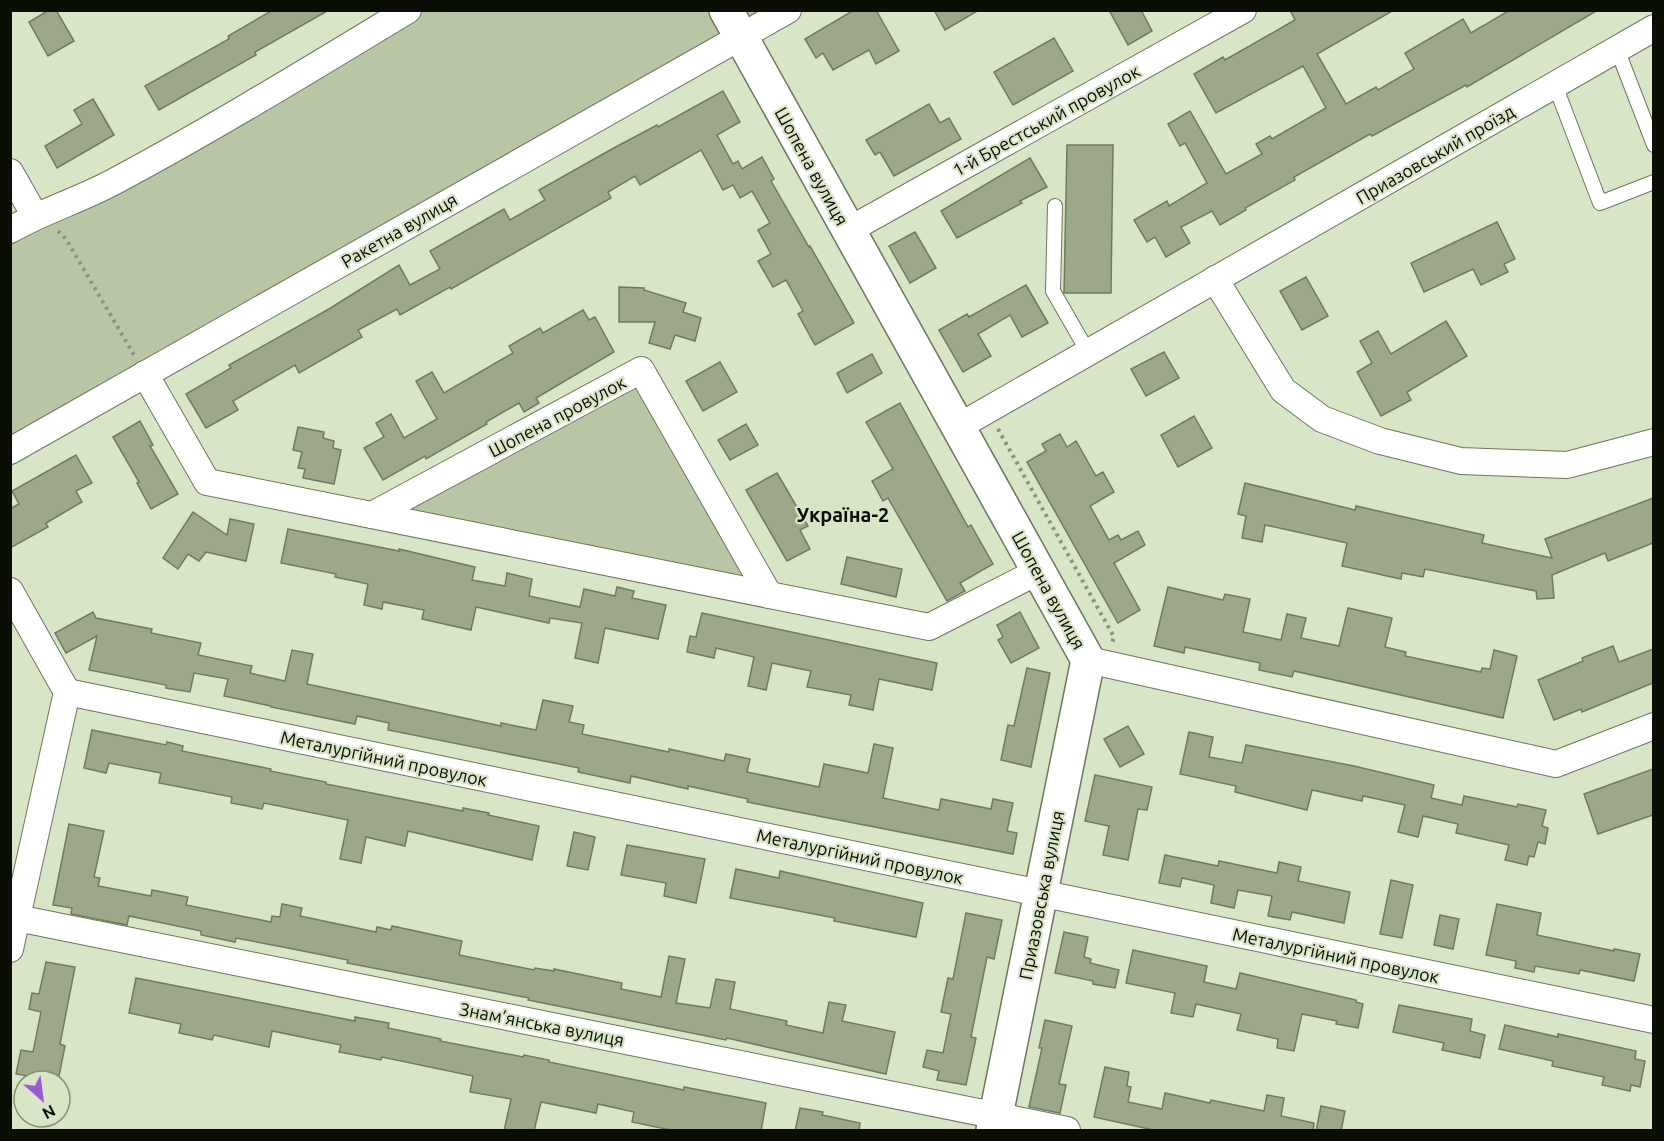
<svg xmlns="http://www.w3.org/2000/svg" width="1664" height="1141" viewBox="0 0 1664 1141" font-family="Ubuntu,sans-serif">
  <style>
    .green { fill: #b9c6a6 }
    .building { fill: #9da88b; stroke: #707a5f; stroke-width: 1.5 }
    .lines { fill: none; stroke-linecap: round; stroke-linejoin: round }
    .service-casing { stroke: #6d775c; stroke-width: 16 }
    .minor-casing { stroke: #6d775c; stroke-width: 28 }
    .tertiary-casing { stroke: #6d775c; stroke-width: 36 }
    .path { stroke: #8a937d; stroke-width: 4; stroke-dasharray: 3 4.5; stroke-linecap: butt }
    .service { stroke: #fff; stroke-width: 14 }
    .minor { stroke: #fff; stroke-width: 26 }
    .tertiary { stroke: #fff; stroke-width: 33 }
    .labels { text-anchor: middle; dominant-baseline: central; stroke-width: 4.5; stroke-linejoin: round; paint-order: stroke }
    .street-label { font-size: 18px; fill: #0b0e05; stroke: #d9e5c7 }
    .neighbourhood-label { font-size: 20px; font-weight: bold; fill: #0b0e05; stroke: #d9e5c7 }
  </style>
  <rect width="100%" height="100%" fill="#d9e5c7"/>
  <g class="green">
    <polygon points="424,11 766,11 11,439 10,239 166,163"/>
    <polygon points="636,385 747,579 405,510"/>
  </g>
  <g class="building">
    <polygon points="49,10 56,10 74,41 48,56 29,22"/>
    <polygon points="273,10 329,10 255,52 256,55 159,110 145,86 229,39 228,36"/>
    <polygon points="854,10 876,10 899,51 876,64 869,50 833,70 823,53 816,58 805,39"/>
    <polygon points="934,10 979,10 945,30"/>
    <polygon points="1109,10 1141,10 1152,31 1128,45"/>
    <polygon points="1290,10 1394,10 1317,54 1346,104 1376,87 1378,90 1414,69 1405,53 1463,19 1471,33 1510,10 1598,10 1467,87 1466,85 1372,136 1370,134 1294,177 1295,180 1245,208 1246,210 1220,225 1212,211 1181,227 1190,243 1166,257 1155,237 1147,242 1134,220 1167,201 1169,206 1207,183 1185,143 1180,146 1168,124 1190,111 1226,174 1262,154 1256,144 1270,136 1272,139 1326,108 1303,66 1216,113 1194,74 1223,57 1225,60 1295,20"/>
    <polygon points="1054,38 1073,71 1013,105 994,72"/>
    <polygon points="723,91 740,122 717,135 733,164 738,161 742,169 762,157 774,179 771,181 809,247 810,246 854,323 815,345 798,314 803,311 786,280 773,287 758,261 771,254 758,230 770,223 752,191 740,198 733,185 723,190 701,150 640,185 635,176 608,192 611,198 451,289 450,287 400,315 397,309 358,330 362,337 299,373 295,365 233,401 238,410 206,428 186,394 231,368 229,365 329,309 399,265 410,285 440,269 430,251 504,209 510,220 545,200 539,190 612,149 657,125 658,127"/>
    <polygon points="93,99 114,135 57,168 45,146 82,124 74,110"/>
    <polygon points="929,104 940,123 949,118 961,139 894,176 880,152 875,155 866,140"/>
    <polygon points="1067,145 1113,145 1111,293 1064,293"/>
    <polygon points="1030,158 1047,187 1020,201 1022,203 957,238 941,211"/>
    <polygon points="1497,222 1515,259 1504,264 1508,272 1481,285 1473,269 1424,292 1411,263"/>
    <polygon points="915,232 936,268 910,283 889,246"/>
    <polygon points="1306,277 1328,316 1302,330 1280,291"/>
    <polygon points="1026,285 1048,323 1022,337 1010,315 978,334 991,356 963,372 939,330 967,314 969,317"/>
    <polygon points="619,287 644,288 644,290 686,303 683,312 701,318 695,341 675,335 670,349 649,343 655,322 619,322"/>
    <polygon points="583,310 589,320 595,317 614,352 536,398 539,403 524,412 519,403 486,422 487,424 426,459 425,456 383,480 364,448 384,437 376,423 391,414 404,438 437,419 416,381 432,372 444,393 513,353 509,346 540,328 543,333"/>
    <polygon points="1446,321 1467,356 1407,392 1411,400 1381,416 1357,372 1372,363 1360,341 1378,331 1391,354"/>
    <polygon points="1164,352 1179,378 1146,396 1131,369"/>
    <polygon points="872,354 882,373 847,393 837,373"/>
    <polygon points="720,362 737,392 703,411 686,381"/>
    <polygon points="900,403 968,527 971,525 993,564 960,583 965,591 947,601 888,498 883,501 872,481 893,469 866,422"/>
    <polygon points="1194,416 1212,448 1178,467 1161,435"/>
    <polygon points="140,421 153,445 150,446 178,494 151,509 137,483 139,482 113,437"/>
    <polygon points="746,424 758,445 730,460 718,440"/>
    <polygon points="298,427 324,432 323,438 334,441 333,448 341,450 334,484 303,478 305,469 298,468 302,452 293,450"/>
    <polygon points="1060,434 1067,447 1076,441 1096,476 1103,472 1114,492 1090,506 1109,540 1118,535 1121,540 1138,531 1145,545 1114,563 1140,610 1118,623 1027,462 1046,451 1042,444"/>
    <polygon points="76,455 92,483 76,491 82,502 46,523 48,527 10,548 10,509 19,504 12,491"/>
    <polygon points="777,473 808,526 800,530 810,549 787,561 746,490"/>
    <polygon points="1245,483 1355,510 1356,506 1484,535 1482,543 1552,558 1545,539 1653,498 1653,543 1608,561 1605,553 1552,575 1554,598 1537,599 1536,591 1425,569 1423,577 1402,573 1401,579 1342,566 1347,543 1265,525 1262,542 1242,538 1246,516 1238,514"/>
    <polygon points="193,512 227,535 230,519 254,524 246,561 206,552 199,561 188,554 178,569 163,558"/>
    <polygon points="288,529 399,551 399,549 475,567 472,580 505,586 507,573 532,579 529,596 580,607 584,589 615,596 617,587 634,591 632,598 666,605 658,639 605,628 598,663 575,658 582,623 550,618 549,623 476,607 471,630 422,619 424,610 383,602 382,609 364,605 368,584 335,577 336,574 281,563"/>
    <polygon points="847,557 902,569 896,597 841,584"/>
    <polygon points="1168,587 1223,600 1225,594 1250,599 1243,632 1281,640 1287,614 1306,618 1301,638 1339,646 1348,608 1392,618 1385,647 1406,652 1405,656 1481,672 1482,668 1490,669 1494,650 1517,656 1503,718 1294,671 1292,677 1259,670 1260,663 1185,647 1184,653 1154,646"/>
    <polygon points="93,612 96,618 152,629 151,633 201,643 198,655 252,666 250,673 285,681 292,650 313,654 307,684 501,726 501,723 536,730 543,700 573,706 569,722 584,725 582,734 669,752 669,749 724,761 726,754 750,759 747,772 819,787 824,764 868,773 874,744 893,748 883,798 939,810 941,799 991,809 993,799 1013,803 1007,831 1017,833 1013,854 747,802 748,799 688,786 688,789 631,776 630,783 578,772 579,768 388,730 389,723 357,716 355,724 271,707 271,706 224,696 228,679 194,673 190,692 166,688 166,685 89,670 97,636 66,653 55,633"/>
    <polygon points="1020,612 1039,648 1011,663 998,640 1003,637 997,625"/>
    <polygon points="702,613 937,663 932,690 879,679 873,710 849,705 851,695 807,687 811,671 772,663 766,690 748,686 754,657 716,648 714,658 687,652 690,636 696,637"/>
    <polygon points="1613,646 1619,662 1653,649 1653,683 1582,712 1581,709 1554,720 1538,680 1583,661 1582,658"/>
    <polygon points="1027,668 1050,673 1031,767 1001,760 1008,725 1014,726"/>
    <polygon points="1128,726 1144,754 1120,767 1104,739"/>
    <polygon points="92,730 166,745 167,742 183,746 182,751 271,769 270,771 326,782 326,784 463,811 463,808 489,813 488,815 539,826 532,860 408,831 405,846 366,837 361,863 340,859 348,820 264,803 262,809 231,803 232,797 159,783 161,773 109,763 106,773 84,768"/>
    <polygon points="1189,732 1213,737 1209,757 1242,763 1246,745 1354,766 1434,785 1431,798 1462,805 1464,796 1517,807 1518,804 1546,810 1542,826 1548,828 1545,844 1538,842 1534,857 1529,856 1527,865 1505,860 1509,845 1456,833 1458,824 1423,816 1418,837 1398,832 1405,805 1363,796 1362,801 1312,790 1307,810 1235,792 1236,786 1180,774"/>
    <polygon points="1653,769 1653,815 1598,834 1584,794"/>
    <polygon points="1095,775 1152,787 1147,810 1138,809 1128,860 1103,855 1109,826 1085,821"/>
    <polygon points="69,824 104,831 94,877 100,878 98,886 151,896 152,890 188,897 186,905 271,922 272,916 280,917 282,904 302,908 300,916 376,932 377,927 391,930 392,926 462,941 459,955 534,970 535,968 554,971 554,969 622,983 621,989 661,997 669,956 685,959 676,1003 710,1008 716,979 735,982 730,1009 787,1021 786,1025 823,1033 829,1002 846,1005 842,1021 895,1032 886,1074 727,1038 726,1040 528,1000 529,998 347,963 348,960 293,949 236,938 235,942 201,935 201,931 129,916 127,925 71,914 72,908 53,905"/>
    <polygon points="574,832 595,837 588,870 567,866"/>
    <polygon points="627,845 705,859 696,903 664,896 666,883 621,875"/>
    <polygon points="1165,855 1218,866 1219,861 1277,873 1279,862 1301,867 1298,881 1350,892 1344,923 1292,912 1290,920 1268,916 1272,896 1238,890 1234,908 1211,903 1214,885 1182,878 1180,887 1159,883"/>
    <polygon points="736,869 779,878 780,871 923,903 916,937 834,921 835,918 730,898"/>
    <polygon points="1391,880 1413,885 1402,938 1380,934"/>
    <polygon points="1497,904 1541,913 1537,935 1614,951 1614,949 1640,954 1634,981 1580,970 1579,974 1535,966 1534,972 1515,968 1516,961 1486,955"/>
    <polygon points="966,913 1002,920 994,959 987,957 971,1037 976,1038 966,1085 937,1080 939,1071 923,1067 927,1050 943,1053 951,1014 941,1012 948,978 953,979"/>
    <polygon points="1440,915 1459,919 1453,949 1434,945"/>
    <polygon points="1064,932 1088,937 1084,957 1091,959 1090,963 1119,970 1115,988 1093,984 1093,981 1055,973"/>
    <polygon points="1133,950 1207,966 1204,982 1236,989 1240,973 1356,1000 1356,1002 1363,1004 1358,1028 1336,1024 1337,1021 1302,1014 1294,1051 1277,1048 1278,1039 1237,1030 1241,1014 1196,1004 1193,1017 1171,1013 1175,993 1126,983"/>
    <polygon points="46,962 75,967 60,1044 65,1046 58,1081 16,1074 21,1050 33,1052 41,1012 29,1009 32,993 39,994"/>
    <polygon points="136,978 355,1021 355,1017 389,1023 388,1028 441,1039 440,1041 523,1057 524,1055 549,1060 549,1062 684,1090 684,1087 766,1103 761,1131 675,1131 632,1122 634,1112 598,1104 596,1113 541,1102 534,1131 504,1131 511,1099 470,1092 473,1076 382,1057 381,1060 339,1052 341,1045 272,1031 269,1047 214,1035 212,1040 179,1033 181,1024 129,1013"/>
    <polygon points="1399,1005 1472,1019 1470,1031 1485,1035 1480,1058 1442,1050 1444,1043 1393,1032"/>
    <polygon points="1045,1020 1072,1026 1059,1084 1066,1085 1060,1113 1029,1107 1042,1048 1039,1048"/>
    <polygon points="1505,1025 1558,1037 1558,1034 1636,1051 1635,1059 1645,1061 1640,1087 1631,1085 1630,1091 1602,1085 1604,1077 1552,1066 1553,1061 1499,1049"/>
    <polygon points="1105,1067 1129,1072 1127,1086 1131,1087 1128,1102 1162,1109 1165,1093 1210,1103 1211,1100 1264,1111 1267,1095 1284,1098 1281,1116 1314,1123 1313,1131 1158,1131 1094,1117"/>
    <polygon points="1321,1106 1345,1111 1341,1131 1316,1131"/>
    <polygon points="800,1108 823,1112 822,1115 860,1123 859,1131 795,1131"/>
  </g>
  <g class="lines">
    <defs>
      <g id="service">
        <polyline points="1617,49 1654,145"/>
        <polyline points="1555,85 1600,203 1654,182"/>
        <polyline points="1055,206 1053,291 1088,352"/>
      </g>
      <g id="minor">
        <polyline points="10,172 35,216"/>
        <path d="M10 230C45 210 83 199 117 180 216 127 312 68 408 10"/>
        <polyline points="849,230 1243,10"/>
        <polyline points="1215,279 1283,390 1322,419 1380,441 1461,461 1567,465 1654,442"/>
        <polyline points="145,374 207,482 929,627 1039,571"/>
        <polyline points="958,427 1654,28"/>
        <polyline points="10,451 788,10"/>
        <polyline points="372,515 641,370 769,595"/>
        <polyline points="10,591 67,692 10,949"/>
        <polyline points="1088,660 1556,764 1654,726"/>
        <polyline points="67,692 1654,1020"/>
        <polyline points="17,918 1067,1130"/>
      </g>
      <polyline id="tertiary" points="726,10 1088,660 993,1130"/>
    </defs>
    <use href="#service" class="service-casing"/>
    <use href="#minor" class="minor-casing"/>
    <use href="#tertiary" class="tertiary-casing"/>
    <g class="path">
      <polyline points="58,231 66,239 134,355"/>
      <polyline points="998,429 1114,637 1112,643"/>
    </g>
    <use href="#service" class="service"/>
    <use href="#minor" class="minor"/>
    <use href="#tertiary" class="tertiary"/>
  </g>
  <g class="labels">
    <g class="street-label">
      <text transform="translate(1046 120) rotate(-29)">1-й Брестський провулок</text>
      <text transform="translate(1435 154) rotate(-30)">Приазовський проїзд</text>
      <text transform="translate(812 166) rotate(61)">Шопена вулиця</text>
      <text transform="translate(399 230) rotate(-30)">Ракетна вулиця</text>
      <text transform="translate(557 416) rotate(-28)">Шопена провулок</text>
      <text transform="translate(1049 590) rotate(61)">Шопена вулиця</text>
      <text transform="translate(384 758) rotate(12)">Металургійний провулок</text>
      <text transform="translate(860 856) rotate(12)">Металургійний провулок</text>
      <text transform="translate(1041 895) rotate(-79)">Приазовська вулиця</text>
      <text transform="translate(1336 955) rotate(12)">Металургійний провулок</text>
      <text transform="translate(542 1024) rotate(11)">Знам’янська вулиця</text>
    </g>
    <g class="neighbourhood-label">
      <text x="843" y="514">Україна-2</text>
    </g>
  </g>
  <rect width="1664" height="1141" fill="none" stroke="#0b0e05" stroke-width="24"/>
  <g transform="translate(42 1099) rotate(152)"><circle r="28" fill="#d9e5c7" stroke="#878f79" stroke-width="1.5"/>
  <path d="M0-4.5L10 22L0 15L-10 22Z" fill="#975bd3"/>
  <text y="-9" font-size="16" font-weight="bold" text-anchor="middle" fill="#0b0e05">N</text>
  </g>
</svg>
